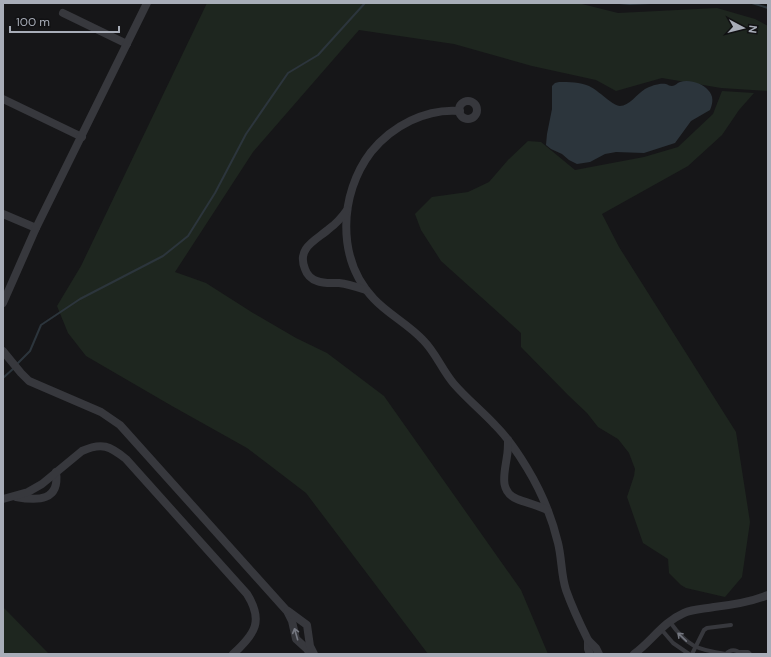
<svg xmlns="http://www.w3.org/2000/svg" width="771" height="657" viewBox="0 0 771 657" font-family="'DM Sans',sans-serif">
  <style>
    .green { fill: #1e261f }
    .water { fill: #2c353c }
    .lines { fill: none; stroke-linecap: round; stroke-linejoin: round }
    .stream { stroke: #2c353c; stroke-width: 2 }
    .lane { stroke: #37383d; stroke-width: 4 }
    .street { stroke: #37383d; stroke-width: 8 }
    .oneway { stroke: #757881 }
  </style>
  <rect width="100%" height="100%" fill="#161618"/>
  <g class="green">
    <polygon points="207,3 578,3 618,13 717,8 755,19 768,26 768,91 721,88 662,78 616,91 596,80 532,66 454,44 359,30 253,152 175,272 206,283 253,313 296,338 327,353 384,396 521,590 548,654 428,654 306,493 247,448 172,406 86,356 68,333 57,306 81,266"/>
    <polygon points="722,91 754,93 739,110 722,135 688,166 602,214 619,247 736,432 750,522 742,577 725,597 686,588 681,585 669,573 668,559 643,543 627,497 634,476 635,469 629,453 618,439 598,427 587,413 568,395 521,347 521,333 441,261 421,230 415,214 432,197 468,192 489,182 508,160 528,141 541,142 575,170 644,157 678,147 713,114"/>
    <polygon points="3,607 49,654 3,654"/>
  </g>
  <path class="water" d="M559 82C569 82 580 82 589 86 598 90 613 106 620 106 629 106 637 94 645 89 651 86 659 83 666 84 669 85 669 86 672 86 675 86 677 83 680 82 689 79 702 83 708 90 714 96 713 103 710 110L691 121 675 143 644 153 616 152 605 154 590 162 577 164 569 160 562 154 551 149 546 145 547 134 552 109V86L555 83Z"/>
  <g class="lines">
    <g class="stream">
      <polyline points="619,3 630,4 650,3"/>
      <polyline points="752,3 768,8"/>
      <polyline points="17,364 30,351 41,325 80,299 163,256 188,236 215,193 246,134 288,73 318,55 365,3"/>
      <polyline points="3,378 14,368"/>
    </g>
    <g class="lane">
      <path d="M670 622C687 646 697 650 726 654"/>
      <polyline points="661,629 673,643 689,654"/>
      <polyline points="739,652 748,652 750,654"/>
      <polyline points="692,654 704,630 707,628 731,625"/>
      <path d="M726 654C730 649 736 649 741 654"/>
    </g>
    <g class="street">
      <polyline points="63,13 127,44"/>
      <polyline points="3,99 82,137"/>
      <circle cx="468" cy="110" r="9"/>
      <path d="M460 111C426 108 392 126 371 152 339 194 336 259 374 299 388 314 408 324 423 340 436 353 442 370 454 384 467 399 482 411 495 425 508 438 518 453 527 468 541 491 552 518 558 543 562 559 561 575 566 590 572 607 580 624 588 640V649L590 654"/>
      <path d="M347 210C342 217 337 223 330 228 317 240 296 247 305 269 307 275 311 279 317 281 324 284 332 283 339 283 348 284 357 287 366 290"/>
      <polyline points="3,214 36,228"/>
      <polyline points="3,303 36,228 147,3"/>
      <polyline points="3,351 21,373 29,381 101,412 120,425 287,611 292,621 296,639 307,649 310,654"/>
      <path d="M508 440C508 445 508 451 507 456 505 472 498 491 517 499 527 503 537 505 547 510"/>
      <path d="M16 497C38 501 60 501 56 472"/>
      <path d="M3 499 28 492 42 484 82 451C102 442 110 446 126 459L247 594C264 621 255 634 233 654"/>
      <polyline points="288,611 307,625 310,646 314,654"/>
      <polyline points="588,640 596,648 599,654"/>
      <path d="M634 654C651 642 663 622 684 613 693 609 704 609 714 607 732 605 751 602 768 595"/>
    </g>
  </g>
  <defs><path id="oneway-shaft" d="M-6 0H5M1.5-3L5.5 0L1.5 3" fill="none" stroke-width="1.6" stroke-linecap="round" stroke-linejoin="round"/></defs>
  <g class="oneway">
    <use href="#oneway-shaft" transform="translate(296 634) rotate(-106)"/>
    <use href="#oneway-shaft" transform="translate(682 637) rotate(-136)"/>
  </g>
  <rect width="771" height="657" fill="none" stroke="#a8adb8" stroke-width="8"/>
  <g transform="translate(743 28) rotate(97)" stroke="#111113" stroke-width="3" paint-order="stroke">
  <path d="M0-3L7 15L0 10L-7 15Z" fill="#a8adb8"/>
  <text y="-6" font-size="11" font-weight="bold" text-anchor="middle" fill="#a8adb8">N</text>
  </g>
  <path d="M10 26v6h109v-6" fill="none" stroke="#a8adb8" stroke-width="2"/>
  <text x="16" y="26" font-size="12" fill="#a8adb8" stroke="#111113" stroke-width="3" paint-order="stroke">100 m</text>
</svg>
